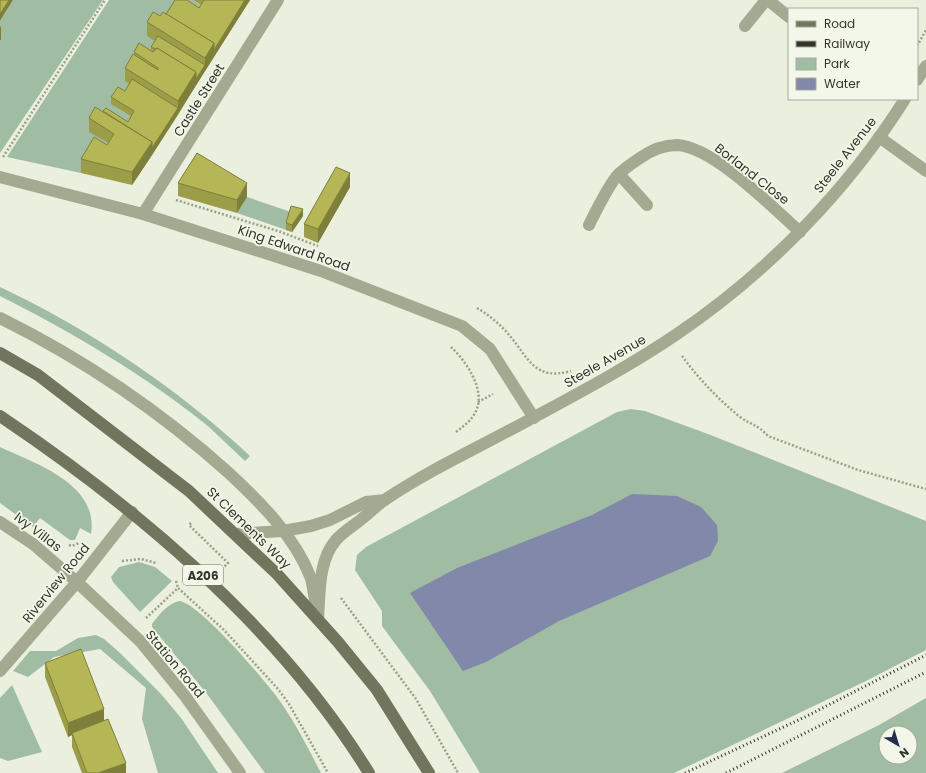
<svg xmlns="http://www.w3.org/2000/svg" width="926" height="773" viewBox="0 0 926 773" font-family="Poppins,sans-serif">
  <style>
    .green { fill: #a0bca3; fill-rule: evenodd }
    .water { fill: #8188a9 }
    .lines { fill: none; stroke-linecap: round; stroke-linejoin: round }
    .path { stroke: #9ba087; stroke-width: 2.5; stroke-dasharray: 2 2; stroke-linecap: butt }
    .minor { stroke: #a4a991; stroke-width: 12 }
    .major { stroke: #72755d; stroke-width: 12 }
    .rail { stroke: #34352a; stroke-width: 3; stroke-dasharray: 1 3; stroke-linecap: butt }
    .wall { fill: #9c9d49 }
    .shaded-wall { fill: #7f7f3c }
    .building { fill: #b5b655; stroke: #7f7f3c }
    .labels { text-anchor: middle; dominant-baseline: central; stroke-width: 3.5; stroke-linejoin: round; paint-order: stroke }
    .shield { fill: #f3f7ea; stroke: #6d6f64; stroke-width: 1 }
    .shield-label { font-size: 12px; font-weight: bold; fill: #34352a }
    .street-label { font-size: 13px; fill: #34352a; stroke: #f3f7ea }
  </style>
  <rect width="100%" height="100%" fill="#eaefde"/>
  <g class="green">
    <polygon points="13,0 103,0 0,153 0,21"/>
    <polygon points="109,0 193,0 204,7 158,43 151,53 125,81 132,86 134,118 128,128 89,131 114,147 94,151 81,173 7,157"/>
    <polygon points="247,197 303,216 292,232 237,213"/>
    <path d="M0 287C91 330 177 388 250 456L245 461C233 450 221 438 209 427 145 375 73 333 0 296Z"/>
    <polygon points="631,409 645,411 708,434 926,521 926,650 866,681 674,773 480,773 430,691 382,626 382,611 355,570 357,555 366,547 617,412"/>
    <path d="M0 447C36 464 99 484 91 534L80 528 75 540H70L40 518 33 527 0 503Z"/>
    <polygon points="139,562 155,567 172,581 140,612 113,582 111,577 119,567"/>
    <path d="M179 601C199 602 269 685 282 704 297 726 309 750 321 773H265L207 694 152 627V624C160 614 167 604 179 601Z"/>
    <polygon points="96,635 104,639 119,652 161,694 181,718 218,773 158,773 142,719 146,688 100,649 54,657 28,677 13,671 30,651 56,651 78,638"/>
    <polygon points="12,685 42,752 8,761 0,758 0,698"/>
    <path d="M926 698V773H782L879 725ZM886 733H910V757H886Z"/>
  </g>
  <polygon class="water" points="632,494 677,496 701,507 717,525 718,541 710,556 559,621 486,662 463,671 410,593 457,568 592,515"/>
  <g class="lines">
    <g class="path">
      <polyline points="917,46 926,30"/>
      <polyline points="3,157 105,0"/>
      <polyline points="176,200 278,231 318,246"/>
      <path d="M477 308C489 315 501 325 510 336 529 359 535 381 571 371"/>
      <path d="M451 347C466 361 486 390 476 411 472 420 464 426 456 432"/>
      <path d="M682 356C699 379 718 399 740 417 751 425 757 424 768 436L858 470 926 489"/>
      <polyline points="478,402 493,394"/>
      <polyline points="191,523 189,525 228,563 224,567"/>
      <polyline points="69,545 72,546 79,543"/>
      <polyline points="122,561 141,559 156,563"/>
      <polyline points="176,581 178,588"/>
      <polyline points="341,598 416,699 458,773"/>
      <polyline points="146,618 178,588 224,630 278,689 289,704 328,773"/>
    </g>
    <g class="minor">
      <polyline points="768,0 789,17"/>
      <polyline points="745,26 766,0"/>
      <polyline points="917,80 926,66"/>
      <polyline points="879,137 926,171"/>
      <polyline points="619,174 647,205"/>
      <polyline points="0,177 143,214 321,271 462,326 490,349 534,418"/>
      <polyline points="143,214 278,0"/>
      <path d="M589 225C597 209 605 192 616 177 623 169 631 164 640 158 650 151 664 145 677 145 714 147 772 207 800 232"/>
      <path d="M0 318C83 359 161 412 230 474 261 503 294 536 310 576 313 583 313 592 315 600"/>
      <polyline points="0,522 33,544 77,582 140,641 185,696 240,773"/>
      <polyline points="236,534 283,531 311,526 330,520 366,502 385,500"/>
      <path d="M318 618C320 593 318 561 336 540 344 531 355 525 364 517 372 511 378 504 386 499 431 469 481 446 529 420 579 393 630 366 677 334 767 273 847 191 905 99"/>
      <polyline points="0,671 77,582 132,512"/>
    </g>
    <g class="major">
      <polyline points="0,353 38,375 189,491 277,574 338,642 377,690 429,773"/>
      <path d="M0 416C140 510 280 628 369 773"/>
    </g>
    <g class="rail">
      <polyline points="685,773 805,717 926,655"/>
      <polyline points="726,773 926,672"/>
    </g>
  </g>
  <g class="wall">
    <polygon points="193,0 250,0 196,85 178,115 152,155 132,185 81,173 81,159 107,145 108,143 89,132 89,118 103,111 128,122 131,116 111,104 111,97 125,91 129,84 125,81 125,68 134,55 134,52 151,51 151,47 155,41 147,36 147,22 166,14 199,8 201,5"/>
    <polygon points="178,183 247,197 237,213 178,196"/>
    <polygon points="350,187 318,243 304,237 304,224"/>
    <polygon points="303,216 292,232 286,230 286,223"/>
    <polygon points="45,663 104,720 126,773 82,773 72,747 72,735 68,737 45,677"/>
  </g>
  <g class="shaded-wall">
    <polygon points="9,0 13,0 0,21 0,14"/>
    <polygon points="245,0 250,0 214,57 214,50"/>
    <polygon points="1,26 1,40 0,40 0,27"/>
    <polygon points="214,43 214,57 152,155 132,185 132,172 152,142 178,108 178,101 196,72 205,65 205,58"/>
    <polygon points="350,173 350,187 318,243 318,229"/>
    <polygon points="247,183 247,197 237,213 237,200"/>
    <polygon points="303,209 303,216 292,232 292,225"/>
    <polygon points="104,709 104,722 72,733 72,735 68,737 68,723"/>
    <polygon points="126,763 126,773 98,773"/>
  </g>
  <g class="building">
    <polygon points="0,0 9,0 0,14"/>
    <polygon points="175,0 187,0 199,8 204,0 245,0 214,50 214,43 166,14"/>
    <polygon points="153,12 160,16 163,12 214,43 205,58 147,22"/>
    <polygon points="158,36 205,65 196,79 196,72 157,48 155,49 151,47"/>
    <polygon points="139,43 153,52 157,48 196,72 178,101 125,68 133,54 158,70 158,68 134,52"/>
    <polygon points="132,79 178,108 152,148 152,142 103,111 106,108 128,122 134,111 111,97 118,87 125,91"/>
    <polygon points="95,107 152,142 132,172 81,159 94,137 107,145 114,134 89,118"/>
    <polygon points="197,153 247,183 237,200 178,183"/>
    <polygon points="336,167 350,173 318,229 304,224"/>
    <polygon points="291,206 303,209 292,225 286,223"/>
    <polygon points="81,649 104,709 68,723 45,663"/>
    <polygon points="108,719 126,763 98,773 87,773 72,733"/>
  </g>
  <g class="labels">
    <rect class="shield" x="183" y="565" width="40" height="20" rx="3"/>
    <g class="shield-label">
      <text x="203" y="575">A206</text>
    </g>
    <g class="street-label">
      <text transform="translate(199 100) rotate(-58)">Castle Street</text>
      <text transform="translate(845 155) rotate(-52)">Steele Avenue</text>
      <text transform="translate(752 174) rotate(38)">Borland Close</text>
      <text transform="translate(294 248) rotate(19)">King Edward Road</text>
      <text transform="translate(605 361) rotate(-30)">Steele Avenue</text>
      <text transform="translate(249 528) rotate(44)">St Clements Way</text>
      <text transform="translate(38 532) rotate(37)">Ivy Villas</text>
      <text transform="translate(56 583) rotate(-51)">Riverview Road</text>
      <text transform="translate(175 664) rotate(50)">Station Road</text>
    </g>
  </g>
  <rect x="788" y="8" width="130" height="92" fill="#f3f7ea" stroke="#a7a99d"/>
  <rect x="796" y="21" width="20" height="6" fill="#72755d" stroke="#a7a99d"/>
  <text x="824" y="28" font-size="12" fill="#34352a">Road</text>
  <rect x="796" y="41" width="20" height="6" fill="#34352a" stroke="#a7a99d"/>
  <text x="824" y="48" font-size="12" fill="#34352a">Railway</text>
  <rect x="796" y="58" width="20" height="12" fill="#a0bca3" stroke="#a7a99d"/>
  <text x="824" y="68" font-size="12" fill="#34352a">Park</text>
  <rect x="796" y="78" width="20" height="12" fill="#8188a9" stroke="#a7a99d"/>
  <text x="824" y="88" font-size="12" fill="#34352a">Water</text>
  <g transform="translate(898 745) rotate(142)"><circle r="19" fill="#f3f7ea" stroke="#a7a99d"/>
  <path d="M0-3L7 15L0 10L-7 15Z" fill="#242c51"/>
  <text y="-6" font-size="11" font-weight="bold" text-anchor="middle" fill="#34352a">N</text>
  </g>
</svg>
